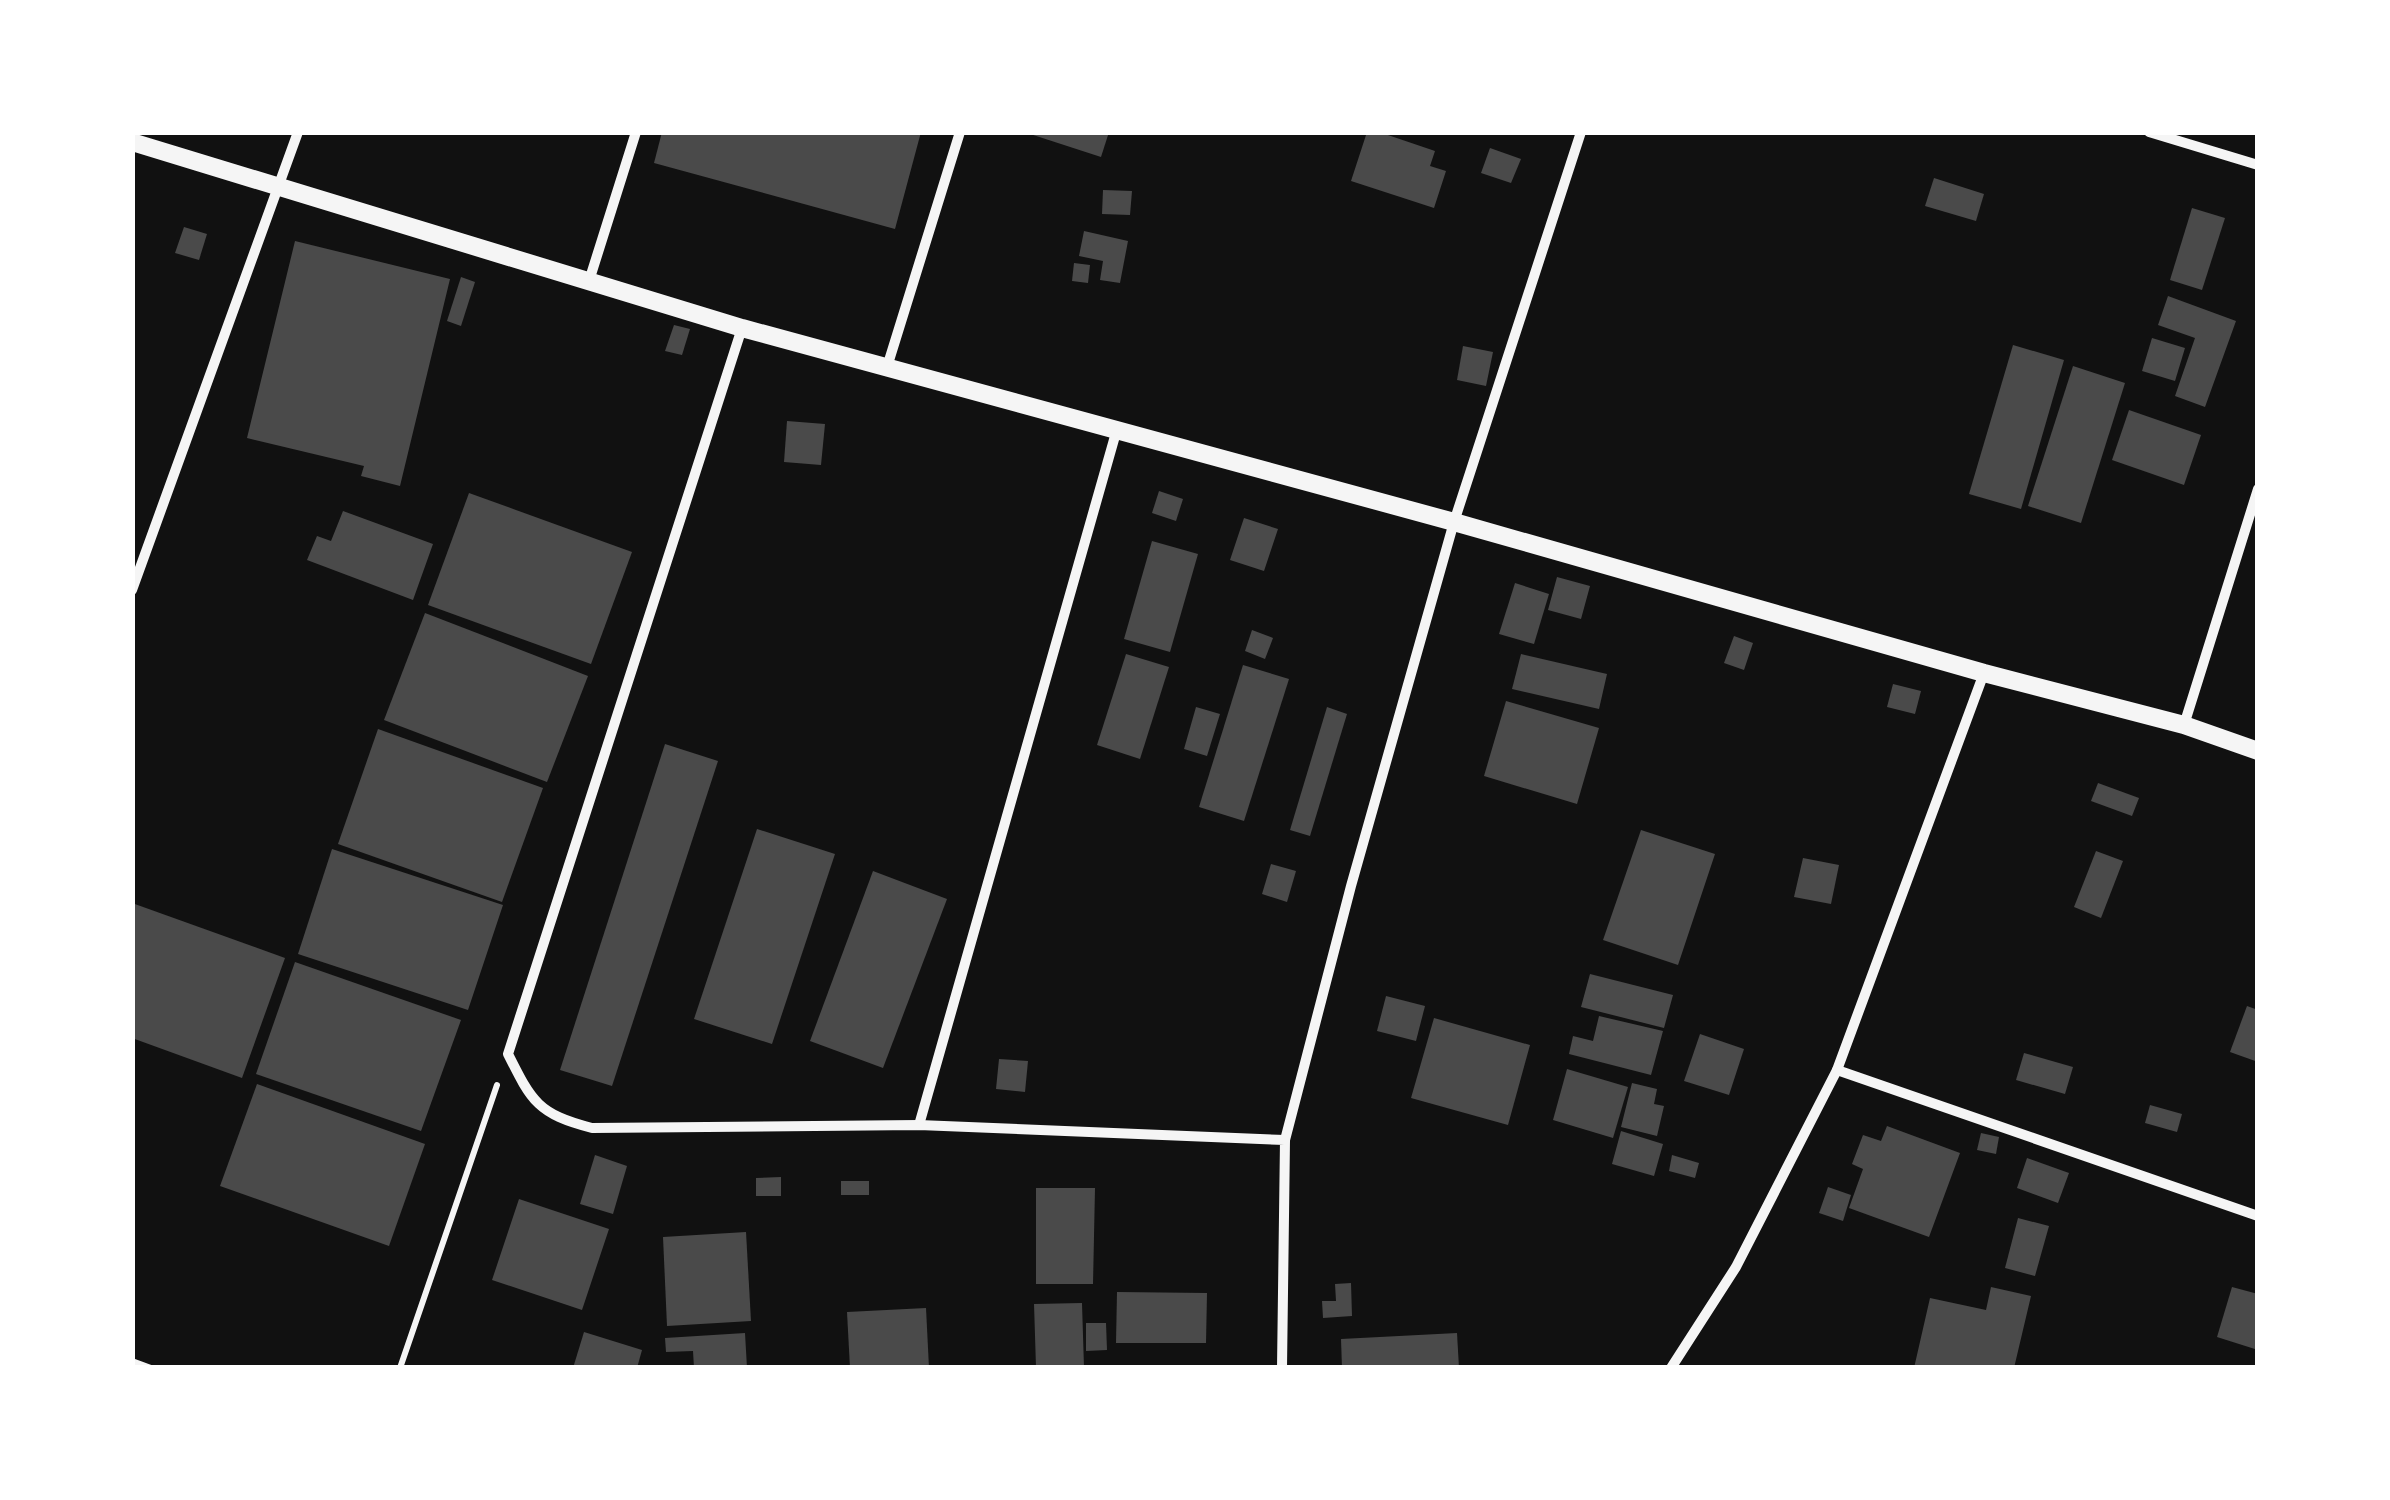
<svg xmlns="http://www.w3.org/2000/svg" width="2390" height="1500" viewBox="0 0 2390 1500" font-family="'Golos Text',sans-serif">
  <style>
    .building { fill: #4a4a4a }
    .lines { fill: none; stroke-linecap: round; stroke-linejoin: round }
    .path { stroke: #f5f5f5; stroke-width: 6 }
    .minor { stroke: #f5f5f5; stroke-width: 10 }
    .tertiary { stroke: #f5f5f5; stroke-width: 18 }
  </style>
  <rect width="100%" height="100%" fill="#111"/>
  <g class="building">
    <polygon points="662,132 921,132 895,229 654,163"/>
    <polygon points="1024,132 1109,132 1101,157"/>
    <polygon points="1367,132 1379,132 1435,151 1430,166 1446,171 1434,208 1351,181"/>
    <polygon points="1490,148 1521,159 1511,183 1481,173"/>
    <polygon points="1934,178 1984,194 1976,221 1925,206"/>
    <polygon points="1103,190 1132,191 1130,215 1102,214"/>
    <polygon points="2192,208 2225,218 2202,290 2170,280"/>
    <polygon points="184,227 207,234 199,260 175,253"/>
    <polygon points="1084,231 1128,241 1120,283 1100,280 1103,261 1079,256"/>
    <polygon points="295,241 450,279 400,486 361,476 364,466 247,438"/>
    <polygon points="1074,263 1090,265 1088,283 1072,281"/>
    <polygon points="461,277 475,282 461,326 447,321"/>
    <polygon points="2168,296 2236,321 2205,407 2175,396 2195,338 2158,325"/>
    <polygon points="674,325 690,329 682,355 665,351"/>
    <polygon points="2152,338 2185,348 2175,381 2142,371"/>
    <polygon points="2013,345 2064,360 2021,509 1969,494"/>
    <polygon points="1463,346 1493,352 1486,386 1457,380"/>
    <polygon points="2073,366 2125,383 2081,523 2028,506"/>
    <polygon points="2129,410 2201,435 2184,485 2112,460"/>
    <polygon points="787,421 825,424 821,465 784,462"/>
    <polygon points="1159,491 1183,499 1176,521 1152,513"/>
    <polygon points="469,493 632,552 591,664 428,605"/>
    <polygon points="343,511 433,544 413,600 307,560 317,536 331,541"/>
    <polygon points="1244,518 1278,529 1264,571 1230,560"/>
    <polygon points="1152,541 1198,554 1170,652 1124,639"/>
    <polygon points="1557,577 1590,586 1581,619 1548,610"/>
    <polygon points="1515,583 1549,594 1534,644 1499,634"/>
    <polygon points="425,613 588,676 547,782 384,720"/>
    <polygon points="1252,630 1273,638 1265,659 1245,651"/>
    <polygon points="1734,636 1753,643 1744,670 1724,663"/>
    <polygon points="1126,654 1169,667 1140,759 1097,745"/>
    <polygon points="1521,654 1607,674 1599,709 1512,689"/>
    <polygon points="1243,665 1289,679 1244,821 1199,807"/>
    <polygon points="1893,684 1921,691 1915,714 1887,707"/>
    <polygon points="1506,701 1599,728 1577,804 1484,776"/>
    <polygon points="1196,707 1220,714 1207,756 1184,749"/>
    <polygon points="1327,707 1347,714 1310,836 1290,830"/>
    <polygon points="378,729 543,788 502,902 338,844"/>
    <polygon points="665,744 718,761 612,1086 560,1070"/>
    <polygon points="2098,783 2139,798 2132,816 2091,801"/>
    <polygon points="757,829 835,854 772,1044 694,1019"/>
    <polygon points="1641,830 1715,854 1678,965 1603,940"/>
    <polygon points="332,849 503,905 468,1010 298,954"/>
    <polygon points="2096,851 2123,861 2101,918 2074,907"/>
    <polygon points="1803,858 1839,865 1831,904 1794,897"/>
    <polygon points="1271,864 1296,871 1287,902 1262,894"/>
    <polygon points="873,871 947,899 883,1068 810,1041"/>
    <polygon points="132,903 285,958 242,1078 132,1038"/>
    <polygon points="295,962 461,1020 421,1131 256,1074"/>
    <polygon points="1590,974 1673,995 1664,1028 1581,1007"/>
    <polygon points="1386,996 1425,1006 1416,1041 1377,1031"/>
    <polygon points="2247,1006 2258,1010 2258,1062 2230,1052"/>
    <polygon points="1599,1016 1663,1031 1651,1075 1569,1054 1573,1036 1593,1041"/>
    <polygon points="1434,1018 1530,1045 1508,1125 1411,1098"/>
    <polygon points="1700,1034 1744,1049 1729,1095 1684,1081"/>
    <polygon points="2024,1053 2073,1067 2065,1094 2016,1080"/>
    <polygon points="999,1059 1028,1061 1025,1092 996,1089"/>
    <polygon points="1567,1069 1628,1087 1613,1138 1553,1120"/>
    <polygon points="1632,1083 1657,1089 1654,1104 1664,1106 1657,1136 1621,1127"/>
    <polygon points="257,1084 425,1144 389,1246 220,1186"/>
    <polygon points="2150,1105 2182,1114 2177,1132 2145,1123"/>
    <polygon points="1887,1126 1960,1153 1929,1237 1849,1208 1863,1169 1852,1164 1863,1135 1881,1141"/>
    <polygon points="1621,1131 1663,1144 1654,1176 1612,1164"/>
    <polygon points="1981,1133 1999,1137 1996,1154 1977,1150"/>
    <polygon points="595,1155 627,1166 613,1214 580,1204"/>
    <polygon points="1672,1155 1699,1163 1695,1178 1669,1171"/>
    <polygon points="2027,1158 2069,1173 2058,1203 2017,1188"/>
    <polygon points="781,1177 781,1196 756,1196 756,1178"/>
    <rect x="841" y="1181" width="28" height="14"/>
    <polygon points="1828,1187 1851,1195 1843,1221 1819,1213"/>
    <polygon points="1036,1188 1095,1188 1093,1284 1036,1284"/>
    <polygon points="519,1199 609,1229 582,1310 492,1280"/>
    <polygon points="2018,1218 2049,1226 2035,1276 2005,1268"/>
    <polygon points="746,1232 751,1321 667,1326 663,1237"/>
    <polygon points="1351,1283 1352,1316 1323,1318 1322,1301 1336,1301 1335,1284"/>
    <polygon points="1991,1287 2031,1296 2014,1368 1914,1368 1930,1298 1986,1310"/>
    <polygon points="2232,1287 2258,1294 2258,1350 2217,1337"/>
    <polygon points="1117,1292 1207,1293 1206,1343 1116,1343"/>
    <polygon points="1082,1303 1084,1368 1036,1368 1034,1304"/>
    <polygon points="926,1308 929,1368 850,1368 847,1312"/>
    <polygon points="1086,1323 1106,1323 1107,1350 1086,1351"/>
    <polygon points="584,1332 642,1350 637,1368 573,1368"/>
    <polygon points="745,1333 747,1368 694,1368 693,1351 666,1352 665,1338"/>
    <polygon points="1457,1333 1459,1368 1342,1368 1341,1339"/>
  </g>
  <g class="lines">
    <g class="path">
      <polyline points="132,1361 151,1368"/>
      <polyline points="400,1368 497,1085"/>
    </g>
    <g class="minor">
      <polyline points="2149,132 2258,165"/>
      <polyline points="589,281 636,132"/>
      <path d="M742 328 508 1054C532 1102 538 1114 592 1128L919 1125 1285 1140 1282 1368"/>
      <polyline points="887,367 960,132"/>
      <polyline points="132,590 298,132"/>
      <polyline points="2184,725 2258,489"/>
      <polyline points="1837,1070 2258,1216"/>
      <polyline points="919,1125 1117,429"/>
      <polyline points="1285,1140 1351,886 1454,522 1581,132"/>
      <polyline points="1671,1368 1736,1267 1837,1070 1984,673"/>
    </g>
    <polyline class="tertiary" points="132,142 742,328 1454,522 1984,673 2184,725 2258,751"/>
  </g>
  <rect width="2390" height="1500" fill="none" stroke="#ffffff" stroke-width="270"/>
</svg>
